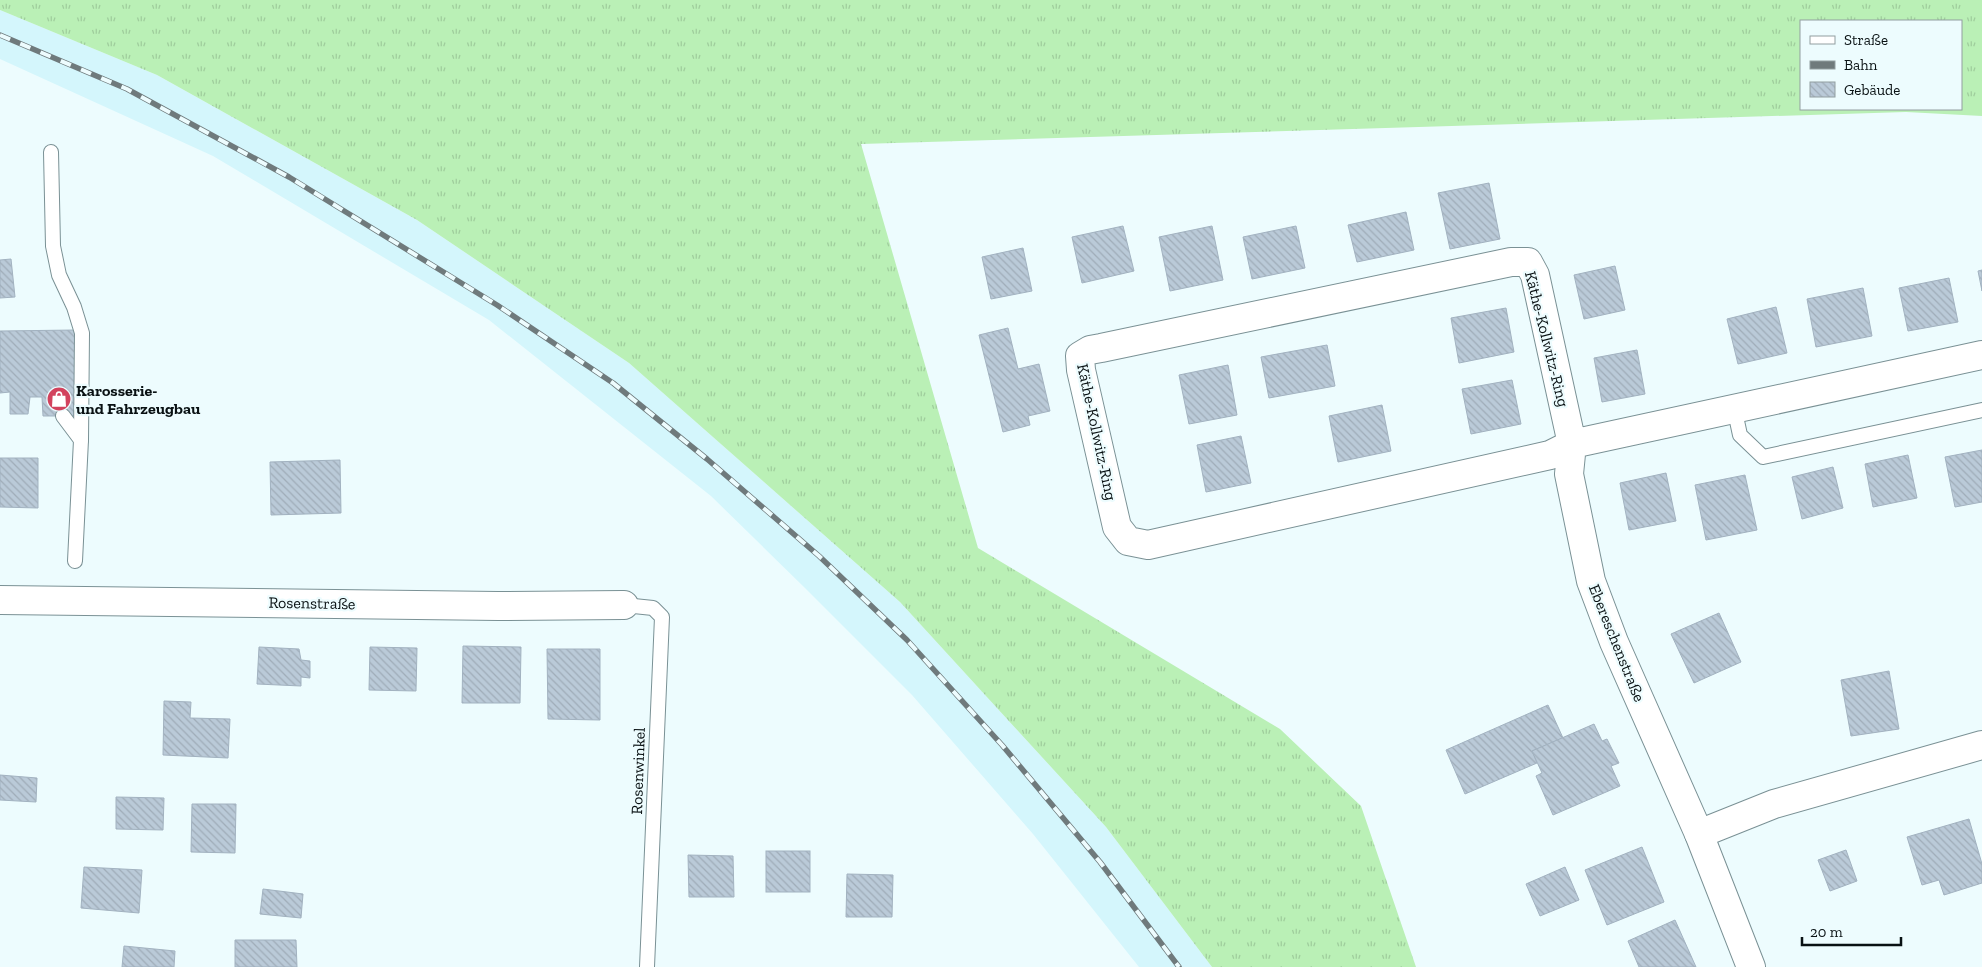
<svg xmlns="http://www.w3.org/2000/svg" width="1982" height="967" viewBox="0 0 1982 967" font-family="'Zilla Slab',serif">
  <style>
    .built { fill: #d4f6fc }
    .grass { fill: url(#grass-tufts); fill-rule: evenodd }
    .building { fill: url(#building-back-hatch); stroke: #a2b2c0 }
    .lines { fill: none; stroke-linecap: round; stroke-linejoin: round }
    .service-casing { stroke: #7a9195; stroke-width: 16 }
    .minor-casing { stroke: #7a9195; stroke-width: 30 }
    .service { stroke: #fff; stroke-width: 14 }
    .minor { stroke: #fff; stroke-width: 28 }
    .rail-casing { stroke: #6f7a7c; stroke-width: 5.5 }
    .rail { stroke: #edfcfe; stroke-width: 4; stroke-dasharray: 11; stroke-linecap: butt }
    .labels { text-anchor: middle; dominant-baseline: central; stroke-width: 4.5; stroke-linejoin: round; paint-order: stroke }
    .street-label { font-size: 16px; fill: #091113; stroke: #edfcfe }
    .poi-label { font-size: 16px; font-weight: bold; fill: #091113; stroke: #edfcfe; text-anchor: start }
  </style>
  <defs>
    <pattern id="grass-tufts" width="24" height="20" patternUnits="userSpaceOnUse" patternTransform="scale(1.25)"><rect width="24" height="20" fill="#baf0b6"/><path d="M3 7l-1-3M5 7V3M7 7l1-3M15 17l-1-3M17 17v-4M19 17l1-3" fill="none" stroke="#9fcd9c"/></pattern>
    <pattern id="building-back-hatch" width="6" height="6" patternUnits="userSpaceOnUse" patternTransform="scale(1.25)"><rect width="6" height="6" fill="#bacad8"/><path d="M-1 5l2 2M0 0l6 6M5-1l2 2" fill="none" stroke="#9facb8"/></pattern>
  </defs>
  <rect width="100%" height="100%" fill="#edfcfe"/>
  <polygon class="built" points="0,10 157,75 417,220 629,363 900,602 1106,827 1212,967 1139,967 1033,834 912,695 805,588 711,496 489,320 213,156 0,59"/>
  <path class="grass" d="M0 0H1982V116L1906 112 861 144 978 548 1280 729 1361 806 1416 967H1212L1106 827 900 602 629 363 417 220 157 75 0 10ZM1961 21V109H1801V21Z"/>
  <g class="building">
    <polygon points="1489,183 1500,239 1450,249 1438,193"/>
    <polygon points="1406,212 1414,250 1357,262 1348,225"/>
    <polygon points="1123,226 1134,271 1082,283 1072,237"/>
    <polygon points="1212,226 1223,280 1170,291 1159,237"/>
    <polygon points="1296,226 1305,268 1252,279 1243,237"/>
    <polygon points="1023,248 1032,291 991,299 982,257"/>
    <polygon points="11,259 15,297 0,298 0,260"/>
    <polygon points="1615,266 1625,310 1584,319 1574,275"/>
    <polygon points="1982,270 1982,291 1978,271"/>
    <polygon points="1949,278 1958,322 1908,331 1899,288"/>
    <polygon points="1863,288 1872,336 1816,347 1807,299"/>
    <polygon points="1776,307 1787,353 1738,364 1727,319"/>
    <polygon points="1506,308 1514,352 1459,363 1451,318"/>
    <polygon points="1008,328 1018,369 1039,364 1050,411 1028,416 1030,425 1003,432 979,335"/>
    <polygon points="75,330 76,416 43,416 42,397 30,397 28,414 10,414 10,392 0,393 0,331"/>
    <polygon points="1327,345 1335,386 1269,398 1261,357"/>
    <polygon points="1637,350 1645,394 1602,402 1594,358"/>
    <polygon points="1228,365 1237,415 1189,424 1179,375"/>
    <polygon points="1512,380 1521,424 1471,434 1462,389"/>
    <polygon points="1382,405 1391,451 1338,462 1329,416"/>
    <polygon points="1241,436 1251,483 1206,492 1197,445"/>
    <polygon points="1982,450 1982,502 1955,507 1945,457"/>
    <polygon points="1908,455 1917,498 1873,507 1865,464"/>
    <polygon points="0,458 38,458 38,508 0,507"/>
    <polygon points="340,460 341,513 271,515 270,462"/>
    <polygon points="1833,467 1843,508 1802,519 1792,477"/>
    <polygon points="1666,473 1676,521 1629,530 1620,483"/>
    <polygon points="1745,475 1757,530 1706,540 1695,485"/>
    <polygon points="1719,613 1741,662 1694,683 1671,634"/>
    <polygon points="463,646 521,647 520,703 462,703"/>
    <polygon points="259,647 299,649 301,660 310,661 310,678 301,677 301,686 257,684"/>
    <polygon points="370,647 417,648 416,691 369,690"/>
    <polygon points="547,649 600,649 600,720 548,719"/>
    <polygon points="1889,671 1899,729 1851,736 1841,680"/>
    <polygon points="164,701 191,702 190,718 230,719 228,758 163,755"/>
    <polygon points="1548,705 1563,738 1532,751 1537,763 1465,794 1446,750"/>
    <polygon points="1594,724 1602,741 1607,739 1619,763 1611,766 1620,786 1553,815 1536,776 1542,773 1532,751"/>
    <polygon points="0,775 37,778 36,802 0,800"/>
    <polygon points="116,797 164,798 163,830 116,829"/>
    <polygon points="192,804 236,804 235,853 191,852"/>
    <polygon points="1969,819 1982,864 1982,883 1944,895 1939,880 1922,885 1907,837"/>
    <polygon points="1642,847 1664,902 1607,925 1585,870"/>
    <polygon points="1846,850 1857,881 1830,891 1818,860"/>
    <rect x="766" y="851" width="44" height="41"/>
    <polygon points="688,855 733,856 734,897 689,897"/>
    <polygon points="84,867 142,870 139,913 81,908"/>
    <polygon points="1565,867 1579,900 1540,916 1526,884"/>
    <polygon points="847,874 893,875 892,917 846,917"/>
    <polygon points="263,889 303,894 301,918 260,914"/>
    <polygon points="1675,920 1696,967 1639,967 1628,941"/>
    <polygon points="235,940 296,940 297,967 235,967"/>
    <polygon points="124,946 175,951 174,967 122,967"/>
  </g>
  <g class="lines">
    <defs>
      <g id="service">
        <polyline points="51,152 53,246 59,275 74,307 82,333 81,440"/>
        <polyline points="1734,407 1740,435 1763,457 1982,410"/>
        <polyline points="63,416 81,440 75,561"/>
        <polyline points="624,605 653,608 662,617 647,967"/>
      </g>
      <g id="minor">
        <polyline points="0,600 498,606 624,605"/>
        <polyline points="1699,834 1774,804 1982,745"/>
        <polyline points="1751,967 1699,834 1614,642 1591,581 1569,474 1572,444 1535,275 1528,262 1511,262 1101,348 1090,350 1080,356 1081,370 1117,527 1128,541 1148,545 1550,455 1572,444 1982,355"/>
      </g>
    </defs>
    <use href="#service" class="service-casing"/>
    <use href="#minor" class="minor-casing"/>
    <use href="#service" class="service"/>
    <use href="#minor" class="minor"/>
    <defs>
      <polyline id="rail" points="0,35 127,89 289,177 497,305 613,383 707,459 819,556 907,640 1002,745 1100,862 1179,967"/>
    </defs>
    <use href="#rail" class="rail-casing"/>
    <use href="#rail" class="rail"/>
  </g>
  <defs>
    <symbol id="shop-disc" viewBox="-11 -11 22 22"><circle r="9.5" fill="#d2425d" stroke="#edfcfe"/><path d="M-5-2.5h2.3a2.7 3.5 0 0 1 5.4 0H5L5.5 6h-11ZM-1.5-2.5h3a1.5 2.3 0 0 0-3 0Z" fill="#fff"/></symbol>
  </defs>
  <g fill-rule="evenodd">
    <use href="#shop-disc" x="45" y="385" width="28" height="28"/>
  </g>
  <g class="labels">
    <g class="street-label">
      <text transform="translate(1547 339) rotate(76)">Käthe-Kollwitz-Ring</text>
      <text transform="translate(1097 432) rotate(78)">Käthe-Kollwitz-Ring</text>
      <text transform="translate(312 603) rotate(1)">Rosenstraße</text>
      <text transform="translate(1617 643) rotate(68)">Ebereschenstraße</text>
      <text transform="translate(638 771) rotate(-88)">Rosenwinkel</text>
    </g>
    <g class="poi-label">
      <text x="76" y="390">Karosserie-<tspan x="76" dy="18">und Fahrzeugbau</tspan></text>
    </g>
  </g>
  <rect x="1800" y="20" width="162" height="90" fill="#edfcfe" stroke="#929ea0"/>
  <rect x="1810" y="36" width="25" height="8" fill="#ffffff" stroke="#929ea0"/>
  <text x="1844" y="45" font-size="15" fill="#091113">Straße</text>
  <rect x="1810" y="61" width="25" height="8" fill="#6f7a7c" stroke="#929ea0"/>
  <text x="1844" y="70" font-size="15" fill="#091113">Bahn</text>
  <rect x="1810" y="82" width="25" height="15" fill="url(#building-back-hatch)" stroke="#929ea0"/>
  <text x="1844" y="95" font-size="15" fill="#091113">Gebäude</text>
  <path d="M1802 937v8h99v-8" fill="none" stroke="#091113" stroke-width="2.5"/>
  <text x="1810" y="937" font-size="15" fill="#091113" stroke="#edfcfe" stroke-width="4" paint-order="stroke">20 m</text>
</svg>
